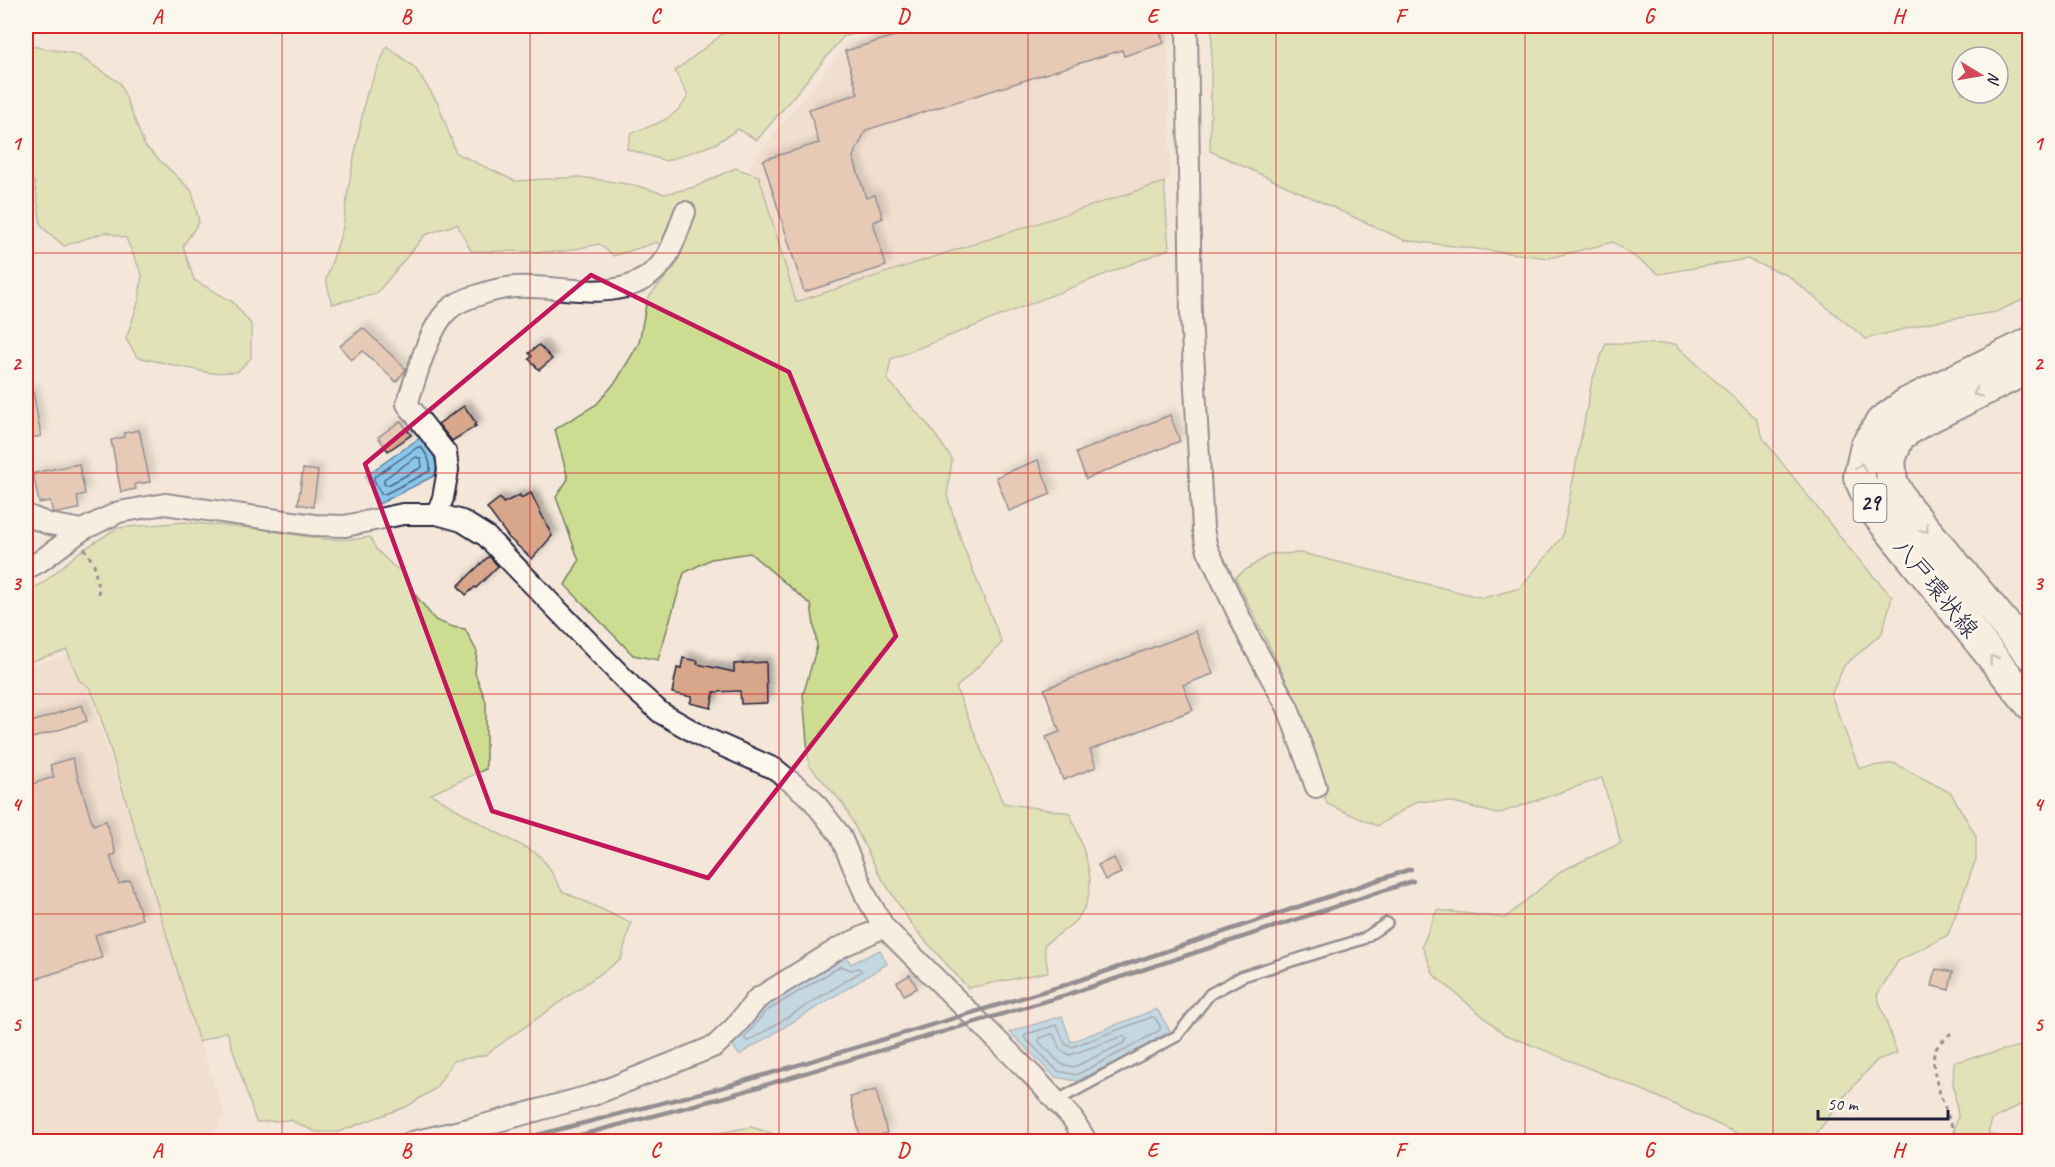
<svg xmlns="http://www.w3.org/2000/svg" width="2055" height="1167" viewBox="0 0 2055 1167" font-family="Caveat,'Klee One',sans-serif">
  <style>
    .built { fill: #ecd4c2 }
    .green { fill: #ccdc90; stroke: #777f66; stroke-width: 1.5; fill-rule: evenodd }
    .water { fill: #8ac5ea; stroke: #6084a4; stroke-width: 1.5 }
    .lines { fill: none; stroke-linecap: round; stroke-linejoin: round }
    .shore { stroke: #4c6381; stroke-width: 1.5 }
    .building { fill: #d8a78b; stroke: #22223b; stroke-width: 1.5; filter: url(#shadow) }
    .lane-casing { stroke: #22223b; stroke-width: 14 }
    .street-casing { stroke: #22223b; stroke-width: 24 }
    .primary-casing { stroke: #22223b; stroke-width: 34 }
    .path { stroke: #22223b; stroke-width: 3; stroke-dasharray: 4.5 4.5; stroke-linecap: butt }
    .lane { stroke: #fbf7ec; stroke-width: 9 }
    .street { stroke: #fbf7ec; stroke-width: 20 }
    .primary { stroke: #fbf7ec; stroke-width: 30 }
    .rail { stroke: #22223b; stroke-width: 4.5 }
    .oneway { stroke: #99979c }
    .marked { fill: none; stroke: #c2185b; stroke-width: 4.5; stroke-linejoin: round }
    .grid { fill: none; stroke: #d62828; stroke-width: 1.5; stroke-opacity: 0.55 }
    .labels { text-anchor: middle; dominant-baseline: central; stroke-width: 5; stroke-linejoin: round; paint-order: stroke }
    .shield { fill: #fbf7ec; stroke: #636270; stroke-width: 1.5 }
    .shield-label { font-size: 22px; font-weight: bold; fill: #22223b }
    .street-label { font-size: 24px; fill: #22223b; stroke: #fbf7ec }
    .neatline { fill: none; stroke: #d62828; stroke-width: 2 }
    .grid-label { font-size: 20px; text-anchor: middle; font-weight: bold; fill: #d62828 }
  </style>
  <defs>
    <filter id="shadow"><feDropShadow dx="5.5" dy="-5.5" stdDeviation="3" flood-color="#0004"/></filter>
  </defs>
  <rect width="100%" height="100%" fill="#f4e7d9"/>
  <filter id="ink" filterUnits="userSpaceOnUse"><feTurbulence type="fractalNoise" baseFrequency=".0167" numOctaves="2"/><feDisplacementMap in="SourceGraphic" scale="12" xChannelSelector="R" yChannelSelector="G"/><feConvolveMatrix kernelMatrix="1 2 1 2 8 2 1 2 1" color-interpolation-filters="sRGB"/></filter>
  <g filter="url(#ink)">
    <g class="built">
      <polygon points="910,26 1168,26 1170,181 793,305 749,165 846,46"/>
      <polygon points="76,652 224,1115 209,1141 26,1142 26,667"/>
    </g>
    <g class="green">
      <path d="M733 26H883L843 37 757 140 738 129 715 144 666 161 627 149 631 133C655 125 676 119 688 96L675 71Z"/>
      <path d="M1212 26H2029V297L1996 312 1931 322 1866 339 1787 275 1747 259 1659 274 1613 242 1549 258 1404 240 1210 151ZM1962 57H1998V93H1962Z"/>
      <polygon points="26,45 76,54 120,83 145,146 192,191 199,222 183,246 194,280 233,302 251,324 251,358 237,372 210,373 137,357 126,339 139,300 142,275 126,238 106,232 64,246 41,226 35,184 26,166"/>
      <path d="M387 46 415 68 438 103 456 153 515 181 580 177 634 185 665 194 695 187 735 168 759 176 796 302 1164 182 1169 249 891 359 887 379 929 426 952 459 947 496 962 543 1002 643 956 688 1003 803 1070 813C1082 847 1104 886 1077 919 1068 929 1054 937 1044 945L1048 972 968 988 914 928 879 874 844 805 809 765 803 695 817 646 811 605 750 553 711 559 684 573 658 660 633 655 565 585 579 561 556 497 568 479 555 429 597 404 617 380 639 343 647 299 677 264 657 242 614 256 599 244 560 252 471 251 457 224 425 235 376 294 332 304 326 280 343 228 349 184 366 96Z"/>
      <polygon points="1606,343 1675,344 1756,418 1764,440 1853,553 1892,597 1882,633 1844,666 1831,695 1859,768 1894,763 1951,793 1976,836 1976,859 1948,935 1898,961 1877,995 1897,1053 1877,1060 1843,1098 1811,1141 1756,1142 1645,1091 1504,1034 1434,975 1422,946 1437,910 1505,918 1563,870 1621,843 1602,778 1497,814 1454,802 1418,801 1377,826 1327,804 1295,698 1235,577 1270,554 1302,553 1483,598 1520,588 1562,537 1592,381"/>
      <path d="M185 522C210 525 235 526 260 529 297 535 333 544 370 537L376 549 392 565 405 574 414 593 435 620 453 627 465 629 477 652 475 673 486 702V769L431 794 490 829 538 854 548 866 562 891 631 923 621 959 485 1055 453 1061 436 1088 408 1106 338 1132H316L290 1120 256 1122 227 1031 199 1042 96 702 89 687 79 680 67 650 26 663V593L43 583 78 553 117 528Z"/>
      <polygon points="2029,1044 2029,1100 1992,1120 1988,1133 2018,1141 1951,1141 1958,1116 1953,1082 1954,1062"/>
      <polygon points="751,1127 778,1135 786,1141 704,1141 713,1134"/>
    </g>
    <g class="water">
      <path d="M421 437C430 449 441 461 434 476L379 504 365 476Z"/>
      <polygon points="880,950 887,964 739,1055 732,1044 760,1007 846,956 851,964"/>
      <polygon points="1157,1009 1170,1031 1130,1055 1077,1081 1055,1077 1010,1032 1062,1016 1071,1042"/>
    </g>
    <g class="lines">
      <g class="shore">
        <path d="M418 447H421C427 455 431 461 430 471L385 494H381L374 480V477Z"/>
        <polygon points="416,457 421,459 422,467 388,485 384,484 384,479"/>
        <polygon points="841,966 851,970 859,968 862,971 749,1041 745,1040 745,1037 765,1012"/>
        <polygon points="1152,1017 1155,1018 1160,1026 1160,1030 1127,1049 1076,1075 1058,1071 1024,1037 1026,1034 1057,1025 1065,1044 1072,1047"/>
        <polygon points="1051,1034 1054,1035 1060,1050 1070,1055 1123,1036 1127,1039 1124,1043 1074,1067 1061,1064 1039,1042 1040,1038"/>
      </g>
    </g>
    <g class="building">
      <polygon points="928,26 1158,26 1164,43 1124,56 1122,50 866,130 853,157 866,198 875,195 883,218 873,222 886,266 804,292 763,160 819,143 809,109 858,94 845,51"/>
      <polygon points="363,328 406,369 396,382 363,351 351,360 340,346"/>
      <polygon points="539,345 552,359 539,370 529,359 532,356 529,353"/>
      <polygon points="26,391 33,391 41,436 26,439"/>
      <polygon points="464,406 476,423 474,425 476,426 452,441 438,424"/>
      <polygon points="1170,415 1180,441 1086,479 1076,453"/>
      <polygon points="401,421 411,435 388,451 378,437"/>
      <polygon points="139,430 150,482 135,484 136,489 121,492 111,440 124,437 124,433"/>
      <polygon points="1038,460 1051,494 1009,511 996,477"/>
      <polygon points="79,464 85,494 77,496 79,509 57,513 53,513 50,501 39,503 33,473"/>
      <polygon points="303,469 318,471 313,507 298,504"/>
      <polygon points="531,493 552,536 532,559 509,538 487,508 500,498 503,503 520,495 521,498"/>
      <polygon points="489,556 498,566 476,588 475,587 466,595 458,586"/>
      <polygon points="1196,631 1213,674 1183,685 1193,710 1090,750 1096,767 1063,780 1046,737 1060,732 1044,689"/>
      <polygon points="683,658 698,661 697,664 734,672 734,664 766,662 767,703 741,704 740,691 714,692 711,708 690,703 692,697 672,693 677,668 681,669"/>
      <polygon points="82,705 87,721 26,740 26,724"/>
      <polygon points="72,758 93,825 106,821 116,854 110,856 119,884 130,880 142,919 95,935 102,958 29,981 26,969 26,786 54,777 50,765"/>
      <polygon points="1114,858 1121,873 1105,880 1098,865"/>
      <polygon points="1936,969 1953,972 1949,990 1932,986"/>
      <polygon points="910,975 917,988 904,995 897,982"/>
      <polygon points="876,1090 887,1133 861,1140 850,1097"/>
    </g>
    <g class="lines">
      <defs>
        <polyline id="lane" points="1056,1101 1177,1036 1210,994 1243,976 1363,939 1387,923"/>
        <g id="street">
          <polyline points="1187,26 1191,316 1203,529 1207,548 1250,639 1288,708 1316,787"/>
          <path d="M437 514 443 498 448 470 446 453 407 404C416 378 428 330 447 311 455 303 468 298 479 295 490 291 503 288 515 287 565 284 630 309 665 259 674 246 679 227 685 212"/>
          <polyline points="26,515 49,524 82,530"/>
          <polyline points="26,569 39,562 82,530 119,512 165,504 314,525 345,526 403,514 437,514 462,521 486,536 632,687 661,713 703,737 775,769 811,798 840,835 866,896 884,927 1033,1076 1072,1118 1087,1142"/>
          <polyline points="412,1142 473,1128 593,1095 715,1046 734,1028 757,999 839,948 884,927"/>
        </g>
        <g id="primary">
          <polyline points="2030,343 1907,403 1881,422 1866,446 1859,477 1873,509 2030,704"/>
          <polyline points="2030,367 1922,421 1899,436 1890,460 1892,482 1904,504 2030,654"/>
        </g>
      </defs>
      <use href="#lane" class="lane-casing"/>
      <use href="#street" class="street-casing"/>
      <use href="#primary" class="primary-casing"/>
      <g class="path">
        <polyline points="84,548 94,564 99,594"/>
        <path d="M1951 1033C1946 1038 1938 1044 1935 1051 1927 1070 1951 1122 1958 1142"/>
      </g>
      <use href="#lane" class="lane"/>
      <use href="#street" class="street"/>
      <use href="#primary" class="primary"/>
      <g class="rail">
        <polyline points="510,1142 724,1087 1065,985 1411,869"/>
        <polyline points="554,1142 725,1097 1066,995 1413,881"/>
      </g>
    </g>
    <defs><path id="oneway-chevron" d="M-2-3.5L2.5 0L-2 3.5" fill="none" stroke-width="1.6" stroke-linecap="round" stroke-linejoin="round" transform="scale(1.5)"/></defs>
    <g class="oneway">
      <use href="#oneway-chevron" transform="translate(1977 393) rotate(154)"/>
      <use href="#oneway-chevron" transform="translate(1861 467) rotate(-77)"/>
      <use href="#oneway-chevron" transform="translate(1925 529) rotate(49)"/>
      <use href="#oneway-chevron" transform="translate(1993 659) rotate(-129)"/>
    </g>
  </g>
  <path d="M0 0H2055V1167H0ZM591 275 789 372 896 636 708 878 492 811 365 464Z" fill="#f4e7d9" fill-opacity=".55" fill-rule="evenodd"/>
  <path class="marked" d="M591 275 789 372 896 636 708 878 492 811 365 464Z"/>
  <path class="grid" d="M282 26V1142M530 26V1142M779 26V1142M1028 26V1142M1276 26V1142M1525 26V1142M1773 26V1142M26 253H2030M26 473H2030M26 694H2030M26 914H2030"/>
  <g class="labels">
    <rect class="shield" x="1853.5" y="484" width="33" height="38" rx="4.5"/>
    <g class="shield-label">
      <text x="1870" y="503">29</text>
    </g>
    <g class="street-label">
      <text transform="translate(1936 588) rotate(51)">八戸環状線</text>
    </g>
  </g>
  <rect width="2055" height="1167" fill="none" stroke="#fbf7ec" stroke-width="66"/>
  <g transform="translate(1980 75) rotate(101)"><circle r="28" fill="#fbf7ec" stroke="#a4a2a5" stroke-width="1.5"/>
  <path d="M0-4.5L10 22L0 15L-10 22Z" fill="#d1495b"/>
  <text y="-9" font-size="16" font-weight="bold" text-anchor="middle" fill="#22223b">N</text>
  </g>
  <path d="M1818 1110v9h130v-9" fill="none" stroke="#22223b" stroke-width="3"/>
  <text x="1827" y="1110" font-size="18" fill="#22223b" stroke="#fbf7ec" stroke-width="4.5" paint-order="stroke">50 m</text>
  <rect x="33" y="33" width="1989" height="1101" class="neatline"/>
  <g class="grid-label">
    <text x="157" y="23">A</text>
    <text x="406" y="23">B</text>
    <text x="655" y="23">C</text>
    <text x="903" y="23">D</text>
    <text x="1152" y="23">E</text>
    <text x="1400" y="23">F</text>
    <text x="1649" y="23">G</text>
    <text x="1898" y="23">H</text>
    <text x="16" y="150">1</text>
    <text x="2038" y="150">1</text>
    <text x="16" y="370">2</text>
    <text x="2038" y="370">2</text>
    <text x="16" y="590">3</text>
    <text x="2038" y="590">3</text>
    <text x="16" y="811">4</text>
    <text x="2038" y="811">4</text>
    <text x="16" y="1031">5</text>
    <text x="2038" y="1031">5</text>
    <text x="157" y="1157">A</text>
    <text x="406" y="1157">B</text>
    <text x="655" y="1157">C</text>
    <text x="903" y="1157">D</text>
    <text x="1152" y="1157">E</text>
    <text x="1400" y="1157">F</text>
    <text x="1649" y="1157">G</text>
    <text x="1898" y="1157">H</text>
  </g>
</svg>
